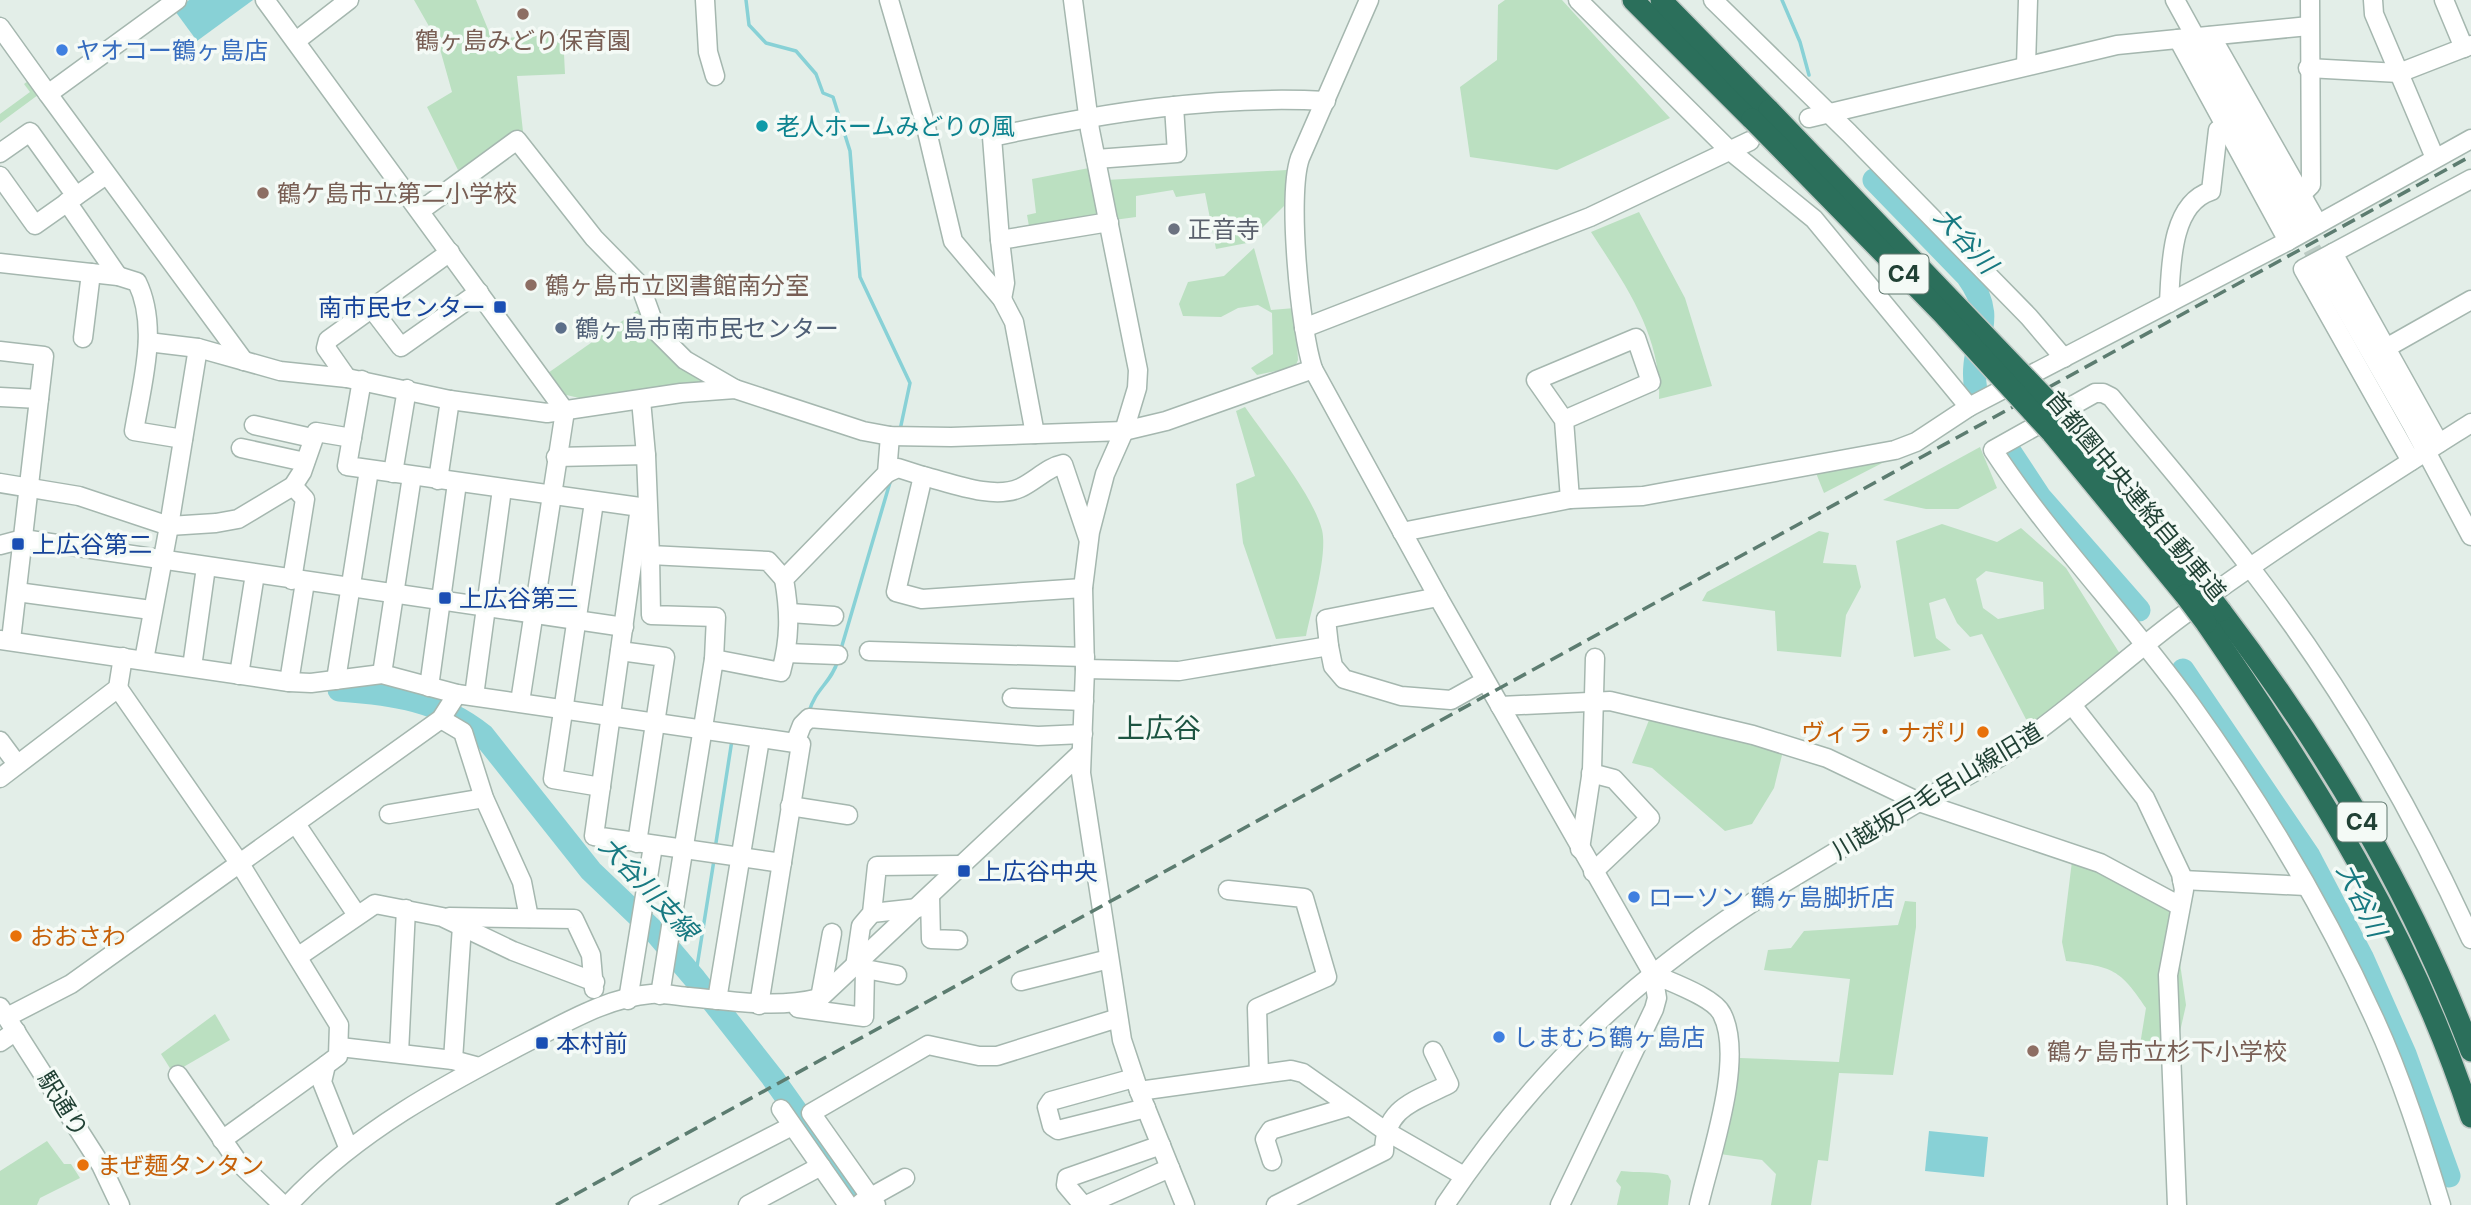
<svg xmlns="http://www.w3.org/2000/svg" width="2471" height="1205" viewBox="0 0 2471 1205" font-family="Inter,'Noto Sans JP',sans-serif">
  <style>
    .green { fill: #bbe0c1; fill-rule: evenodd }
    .water { fill: #88d1d6 }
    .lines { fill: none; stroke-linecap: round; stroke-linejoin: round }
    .stream { stroke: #88d1d6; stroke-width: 3.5 }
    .river { stroke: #88d1d6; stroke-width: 23 }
    .minor-tunnel { stroke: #bccbc4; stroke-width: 18; stroke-dasharray: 18 9; stroke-linecap: butt }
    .minor-casing { stroke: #a5b7af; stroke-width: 21 }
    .highway-casing { stroke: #c1cac6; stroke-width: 24 }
    .minor { stroke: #fff; stroke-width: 18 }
    .highway { stroke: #2b6f5b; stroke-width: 21 }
    .rail { stroke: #5c7c70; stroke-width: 3.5; stroke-dasharray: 14 7; stroke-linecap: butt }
    .highway-bridge-casing { stroke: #c1cac6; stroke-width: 24; stroke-linecap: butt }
    .highway-bridge { stroke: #2b6f5b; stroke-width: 21 }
    .education-dot { fill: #8d6e63; stroke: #f4faf6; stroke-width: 2.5 }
    .shop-dot { fill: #3f7fe0; stroke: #f4faf6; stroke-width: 2.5 }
    .culture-dot { fill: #0f9aa8; stroke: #f4faf6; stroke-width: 2.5 }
    .worship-dot { fill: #6b7280; stroke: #f4faf6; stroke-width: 2.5 }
    .transit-dot { fill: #1a4fb4; stroke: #f4faf6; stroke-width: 2.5 }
    .service-dot { fill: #5c6f8a; stroke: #f4faf6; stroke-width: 2.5 }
    .food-dot { fill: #e8710a; stroke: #f4faf6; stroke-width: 2.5 }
    .labels { text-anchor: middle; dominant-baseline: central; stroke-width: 7; stroke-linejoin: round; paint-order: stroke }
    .shield { fill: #f4faf6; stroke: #60786f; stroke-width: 2 }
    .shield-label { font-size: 23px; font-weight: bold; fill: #214135 }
    .education-label { font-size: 24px; fill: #785e54; stroke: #f4faf6; text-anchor: start }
    .shop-label { font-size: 24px; fill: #366cbe; stroke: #f4faf6; text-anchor: start }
    .culture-label { font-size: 24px; fill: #0d838f; stroke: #f4faf6; text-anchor: start }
    .worship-label { font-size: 24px; fill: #5b616d; stroke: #f4faf6; text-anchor: start }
    .transit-label { font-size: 24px; fill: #164399; stroke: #f4faf6; text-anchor: start }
    .service-label { font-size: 24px; fill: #4e5e75; stroke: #f4faf6; text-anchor: start }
    .street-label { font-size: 24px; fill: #214135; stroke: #f4faf6 }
    .food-label { font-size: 24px; fill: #c56008; stroke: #f4faf6; text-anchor: start }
    .water-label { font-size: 26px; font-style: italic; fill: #177981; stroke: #f4faf6 }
    .quarter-label { font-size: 28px; fill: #1c5441; stroke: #f4faf6 }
  </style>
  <rect width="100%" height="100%" fill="#e3eee8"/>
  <g class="green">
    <polygon points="414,0 476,0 492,39 563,34 565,74 517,76 524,141 490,153 458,170 427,107 452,92 438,42"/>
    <polygon points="1505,0 1562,0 1670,118 1557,170 1470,157 1460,87 1497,60 1498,5"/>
    <polygon points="31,79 42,92 0,123 0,114 30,92 24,84"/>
    <polygon points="1089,168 1099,221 1030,232 1027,215 1036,213 1032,179"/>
    <polygon points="1287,170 1287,203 1247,243 1216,249 1205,193 1176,197 1173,190 1136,196 1136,217 1114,220 1106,180"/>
    <path d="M1639 212 1685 298 1712 386 1659 399C1662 335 1624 283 1591 232Z"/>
    <polygon points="1254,248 1271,310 1295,308 1298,360 1295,367 1257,375 1251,368 1273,354 1272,313 1258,305 1238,308 1221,317 1183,316 1179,304 1188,282 1224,276"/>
    <polygon points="645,305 711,381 588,400 562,394 548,373"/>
    <path d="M1245 407C1267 439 1313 495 1322 530 1328 555 1311 611 1306 636L1276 639 1243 543 1236 484 1255 476 1236 411Z"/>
    <polygon points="1956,425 1824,493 1814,468"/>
    <polygon points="1980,447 1997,488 1958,509 1926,509 1883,500"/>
    <path d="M1942 524 1997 542 2021 528 2066 568 2120 654 2030 727 1982 634 1970 637 1957 623 1945 598 1929 603 1936 638 1951 650 1914 657 1896 541ZM1986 571 2043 582 2044 609 1998 619 1983 608 1976 579Z"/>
    <polygon points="1819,531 1829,533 1823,563 1856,565 1861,587 1846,615 1841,657 1777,651 1775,611 1702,601 1707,592"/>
    <polygon points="1651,715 1783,751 1774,788 1752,824 1725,831 1652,768 1632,763"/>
    <path d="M2072 861 2093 867 2172 908 2186 1005 2179 1036 2162 1048 2139 1051 2146 1008C2120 969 2113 967 2066 961L2062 942Z"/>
    <polygon points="1905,901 1916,902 1916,927 1893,1075 1839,1073 1828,1161 1818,1160 1811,1205 1771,1205 1776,1174 1762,1160 1720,1154 1740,1058 1839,1062 1850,979 1764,970 1768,950 1791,948 1804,931 1898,925"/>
    <polygon points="215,1014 230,1040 173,1073 161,1054"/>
    <polygon points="47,1141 64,1164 71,1164 80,1178 40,1198 37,1205 0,1205 0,1171"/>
    <path d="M1621 1171C1638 1173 1652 1171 1668 1175L1671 1181 1668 1205H1617L1621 1187 1616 1181Z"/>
  </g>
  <g class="water">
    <polygon points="189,0 253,0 197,41 175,11"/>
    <polygon points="1929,1131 1988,1137 1984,1177 1925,1171"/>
  </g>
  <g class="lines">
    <g class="stream">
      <polyline points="746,0 749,25 766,43 796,51 816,74 823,93 833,97 850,151 860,277 910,383 900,430"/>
      <polyline points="1782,0 1800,42 1809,75"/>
      <polyline points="841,649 891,479"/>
      <path d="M809 712C815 689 832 682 838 660"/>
      <polyline points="715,849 732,740"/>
      <polyline points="695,979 714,860"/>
    </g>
    <g class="river">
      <path d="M1874 180 1967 276C2002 324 1967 341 1976 391"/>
      <polyline points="2009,450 2040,497 2139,610"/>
      <polyline points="2183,670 2309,856 2362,957 2405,1054 2449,1176"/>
      <path d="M339 690C394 694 439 700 483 735L591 871 655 932 695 979 772 1077 863 1205"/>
    </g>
    <polyline class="minor-tunnel" points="2299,225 2321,266"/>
    <defs>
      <g id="minor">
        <polyline points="265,0 565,411 520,702"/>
        <polyline points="705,0 708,52 715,76"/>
        <polyline points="889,0 925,123 953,241 1002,299 1014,322 1035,434"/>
        <path d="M1073 0 1090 130 1138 370 1137 388 1124 431 1166 421 1313 369C1300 330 1287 195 1300 158L1369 0"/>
        <polyline points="1578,0 1728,149 1814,219 1969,407 2288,241"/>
        <polyline points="1713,0 1849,133 2029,317 2064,358"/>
        <polyline points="2175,0 2299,225"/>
        <polyline points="2373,0 2374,14 2435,158"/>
        <polyline points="2444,0 2464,48"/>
        <polyline points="0,27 48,94 177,0"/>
        <polyline points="2211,36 2318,224"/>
        <polyline points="2178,39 2288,241 2471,139"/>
        <polyline points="296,41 349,0"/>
        <polyline points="2026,66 2028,0"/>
        <polyline points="2308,68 2399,73 2471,45"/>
        <polyline points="48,94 244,361"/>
        <polyline points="1809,118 2117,45 2309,26"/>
        <polyline points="0,153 30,132 76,196"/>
        <polyline points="1096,159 1177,153 1174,106"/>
        <polyline points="0,176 35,225 106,175"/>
        <polyline points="2301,195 2311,185 2310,0"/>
        <polyline points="67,202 118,276"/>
        <polyline points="420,211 517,140 594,238 640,285 657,332 685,360 735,389"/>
        <path d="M1000 240 992 137C1102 113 1213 95 1326 101"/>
        <polyline points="2333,253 2439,443"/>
        <path d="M0 263 118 276 137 282C159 327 142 383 134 431L183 439"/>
        <polyline points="2321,266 2412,425 2471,536"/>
        <polyline points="1002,299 1005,283 1000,240 1109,222"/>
        <path d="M2169 303C2171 268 2170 204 2211 191L2218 130 2225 126"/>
        <polyline points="372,309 401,347 479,292"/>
        <polyline points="1304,328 1590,217 1750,141"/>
        <polyline points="83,338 91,273"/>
        <polyline points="148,342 198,348 280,371 347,378 450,400 547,413 681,393 735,389 863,431 890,436 951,437 1124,431 1105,474 1090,532 1083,588 1085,669 1081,773 1122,1040 1139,1091 1185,1205"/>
        <polyline points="2386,348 2471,300"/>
        <polyline points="0,351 44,356 11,640"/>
        <polyline points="1313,369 1438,597 1653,974"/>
        <polyline points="347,378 326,348 328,340 450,252"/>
        <polyline points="362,380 347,466 647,508"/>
        <polyline points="0,397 39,399"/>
        <polyline points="641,400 646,455"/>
        <polyline points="1564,420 1651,382 1636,338 1536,380 1564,420 1570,499"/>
        <polyline points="254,425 312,438"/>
        <polyline points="241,448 305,462"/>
        <polyline points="556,457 646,455 650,555 768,561 784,579"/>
        <polyline points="2411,461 2303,269 2471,179"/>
        <polyline points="393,473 407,389"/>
        <polyline points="887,473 898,468 923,476 896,592 922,599 1083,588"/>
        <path d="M923 476C951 483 993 500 1020 488 1035 481 1048 467 1063 464L1088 538"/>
        <polyline points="438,480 450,400"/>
        <polyline points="0,483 79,496 169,526 216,523 238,519 293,486 302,472 316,432 352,438"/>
        <polyline points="594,502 553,779 601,787"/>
        <polyline points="640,507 594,836 782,863"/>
        <polyline points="1402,532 1570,499 1643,496 1895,450 1916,442 1969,407"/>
        <polyline points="0,545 23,539 624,627"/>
        <polyline points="650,555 651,615 716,617 714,659"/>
        <polyline points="292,580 305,499 293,486"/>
        <polyline points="17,592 151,610"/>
        <polyline points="790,613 834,616"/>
        <polyline points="0,640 289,682 311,683 382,674 457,694 795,743"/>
        <polyline points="1329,646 1326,619 1438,597"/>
        <polyline points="620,651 665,657 637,843"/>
        <polyline points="869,651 1085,657"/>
        <polyline points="786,653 838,655"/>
        <polyline points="144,660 169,526 198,348"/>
        <polyline points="192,667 206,567"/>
        <polyline points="1085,669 1179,671 1329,646 1333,666 1344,679 1401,696 1451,700 1485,681"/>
        <polyline points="382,674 412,476"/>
        <polyline points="239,675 255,574"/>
        <polyline points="336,680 369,470"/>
        <polyline points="289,682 305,582"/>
        <polyline points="429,687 457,483"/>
        <polyline points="118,688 240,864 339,1025 338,1056 326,1065 322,1082 348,1147"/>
        <polyline points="474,696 502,489"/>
        <polyline points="1012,698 1084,701"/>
        <polyline points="2072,705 2145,798 2181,874 2184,890 2168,975 2177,1205"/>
        <polyline points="1500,706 1610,701 1753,735 1827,758 1919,802 2100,863 2180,906"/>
        <polyline points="441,719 463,732 484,798 522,882 529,918"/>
        <polyline points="0,741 17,764"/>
        <polyline points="1591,773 1614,779 1650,818 1593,872"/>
        <polyline points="0,778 118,688 123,657"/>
        <polyline points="790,806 848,815"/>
        <polyline points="389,814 484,798"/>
        <polyline points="296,824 357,915"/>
        <polyline points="1580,849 1592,770 1595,658"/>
        <polyline points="2182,880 2306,886"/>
        <polyline points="1228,890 1304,898 1327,977 1257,1008 1259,1074"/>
        <polyline points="930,896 931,939 958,940"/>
        <polyline points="872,913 918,908"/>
        <polyline points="449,917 574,919 591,955 594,989"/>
        <polyline points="299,956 375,904 442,917 513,951 595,982"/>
        <polyline points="897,975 855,967 861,926 872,913 877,866 962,865"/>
        <polyline points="1021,981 1109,959"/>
        <path d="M660 995 714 659 781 672C790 639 790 613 784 579L887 473 890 436"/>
        <polyline points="820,998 832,933"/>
        <polyline points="628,1000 653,846"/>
        <polyline points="717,1000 760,739"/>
        <polyline points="759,1005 801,744 795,743 802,725 809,718 1038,736 1083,734"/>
        <polyline points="0,1007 101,1165 120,1205"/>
        <polyline points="798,1008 864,1017 865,969"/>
        <polyline points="7,1017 71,984 441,719 457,694"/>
        <polyline points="0,1042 16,1031"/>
        <polyline points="340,1047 453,1060 479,1067"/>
        <polyline points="399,1053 406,909"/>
        <polyline points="453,1060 462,926"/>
        <polyline points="178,1075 238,1162 283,1205"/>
        <polyline points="1134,1078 1051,1101 1047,1107 1052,1126 1058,1130 1146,1108"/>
        <polyline points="1139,1091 1291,1070 1303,1073 1384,1130 1464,1176"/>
        <polyline points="781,1109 848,1205"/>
        <polyline points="222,1140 326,1065"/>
        <polyline points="1272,1161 1265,1139 1271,1130 1348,1107"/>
        <polyline points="862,1202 905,1178"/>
        <path d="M288 1205C357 1131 444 1085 533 1039 569 1021 610 997 651 994 663 993 677 996 689 997 734 1001 775 1009 820 998L1081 753"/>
        <polyline points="638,1205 792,1126"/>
        <polyline points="748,1205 821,1166"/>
        <polyline points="876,1205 811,1113 928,1045 979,1056 997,1056 1118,1018"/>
        <polyline points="1083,1205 1066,1185 1067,1178 1161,1145"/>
        <polyline points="1086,1205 1170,1168"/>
        <path d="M1276 1205 1384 1151C1385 1107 1414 1102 1449 1084L1433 1051"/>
        <path d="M1445 1205C1536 1069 1637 973 1777 887 1824 859 1870 831 1917 803 1949 785 1983 769 2014 748 2071 709 2122 661 2178 619 2272 549 2372 486 2471 423"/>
        <path d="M1560 1205 1654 1009 1657 998 1653 974C1670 982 1714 997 1722 1014 1745 1059 1710 1157 1699 1205"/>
        <path d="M2441 1205C2422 1143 2402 1079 2375 1020 2325 910 2262 804 2191 705 2128 617 2052 540 1993 450L2095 393H2103L2111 397C2157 453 2205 508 2249 566 2337 680 2412 808 2471 939"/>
      </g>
      <g id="highway">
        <polyline points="1633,0 1752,119"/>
        <polyline points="1661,0 1769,110"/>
        <polyline points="2067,421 2202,586"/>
        <polyline points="2052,433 2185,595"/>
        <path d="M2221 611C2325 748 2410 890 2471 1051"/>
        <path d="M2206 623C2314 780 2412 935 2471 1117"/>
      </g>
    </defs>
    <use href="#minor" class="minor-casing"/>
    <use href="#highway" class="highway-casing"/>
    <use href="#minor" class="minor"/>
    <use href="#highway" class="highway"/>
    <polyline class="rail" points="556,1205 2471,156"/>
    <defs>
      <g id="highway-bridge">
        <polyline points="1769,110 2067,421"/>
        <polyline points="1752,119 1942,313 2052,433"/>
        <polyline points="2202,586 2221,611"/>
        <polyline points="2185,595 2206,623"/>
      </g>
    </defs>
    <use href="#highway-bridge" class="highway-bridge-casing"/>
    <use href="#highway-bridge" class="highway-bridge"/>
  </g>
  <g class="education-dot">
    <circle cx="523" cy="14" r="7"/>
    <circle cx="263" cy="193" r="7"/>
    <circle cx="531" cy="285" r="7"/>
    <circle cx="2033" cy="1051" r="7"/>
  </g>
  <g class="shop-dot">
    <circle cx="62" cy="50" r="7"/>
    <circle cx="1634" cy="897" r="7"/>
    <circle cx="1499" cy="1037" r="7"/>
  </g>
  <circle class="culture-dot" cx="762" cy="126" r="7"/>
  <circle class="worship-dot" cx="1174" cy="229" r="7"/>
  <g class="transit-dot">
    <rect x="493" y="300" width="14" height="14" rx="3.5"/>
    <rect x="11" y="537" width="14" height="14" rx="3.5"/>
    <rect x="438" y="591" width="14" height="14" rx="3.5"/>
    <rect x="957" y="864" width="14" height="14" rx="3.5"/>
    <rect x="535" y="1036" width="14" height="14" rx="3.5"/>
  </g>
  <circle class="service-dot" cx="561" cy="328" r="7"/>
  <g class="food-dot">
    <circle cx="1983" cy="732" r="7"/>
    <circle cx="16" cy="936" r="7"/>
    <circle cx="83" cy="1165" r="7"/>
  </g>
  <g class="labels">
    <g class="shield">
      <rect x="1879.5" y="254.5" width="49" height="39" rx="5"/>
      <rect x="2337.5" y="802.5" width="49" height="39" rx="5"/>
    </g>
    <g class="shield-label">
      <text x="1904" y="274">C4</text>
      <text x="2362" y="822">C4</text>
    </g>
    <g class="education-label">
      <text x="523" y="40" text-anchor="middle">鶴ヶ島みどり保育園</text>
      <text x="277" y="193">鶴ケ島市立第二小学校</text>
      <text x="545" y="285">鶴ヶ島市立図書館南分室</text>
      <text x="2047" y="1051">鶴ヶ島市立杉下小学校</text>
    </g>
    <g class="shop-label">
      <text x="76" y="50">ヤオコー鶴ヶ島店</text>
      <text x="1648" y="897">ローソン 鶴ヶ島脚折店</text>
      <text x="1513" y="1037">しまむら鶴ヶ島店</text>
    </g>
    <g class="culture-label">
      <text x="776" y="126">老人ホームみどりの風</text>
    </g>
    <g class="worship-label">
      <text x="1188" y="229">正音寺</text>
    </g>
    <g class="transit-label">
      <text x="486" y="307" text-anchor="end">南市民センター</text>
      <text x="32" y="544">上広谷第二</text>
      <text x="459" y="598">上広谷第三</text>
      <text x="978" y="871">上広谷中央</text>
      <text x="556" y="1043">本村前</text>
    </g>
    <g class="service-label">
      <text x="575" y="328">鶴ヶ島市南市民センター</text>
    </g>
    <g class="street-label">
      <text transform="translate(2136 496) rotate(50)">首都圏中央連絡自動車道</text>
      <text transform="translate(1937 791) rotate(-31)">川越坂戸毛呂山線旧道</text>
      <text transform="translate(63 1104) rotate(58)">駅通り</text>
    </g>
    <g class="food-label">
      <text x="1969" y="732" text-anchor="end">ヴィラ・ナポリ</text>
      <text x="30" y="936">おおさわ</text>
      <text x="97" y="1165">まぜ麺タンタン</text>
    </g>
    <g class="water-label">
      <text transform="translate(1966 240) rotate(48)">大谷川</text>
      <text transform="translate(649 888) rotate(47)">大谷川支線</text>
      <text transform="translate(2362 900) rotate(64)">大谷川</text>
    </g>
    <g class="quarter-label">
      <text x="1159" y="728">上広谷</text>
    </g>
  </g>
</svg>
